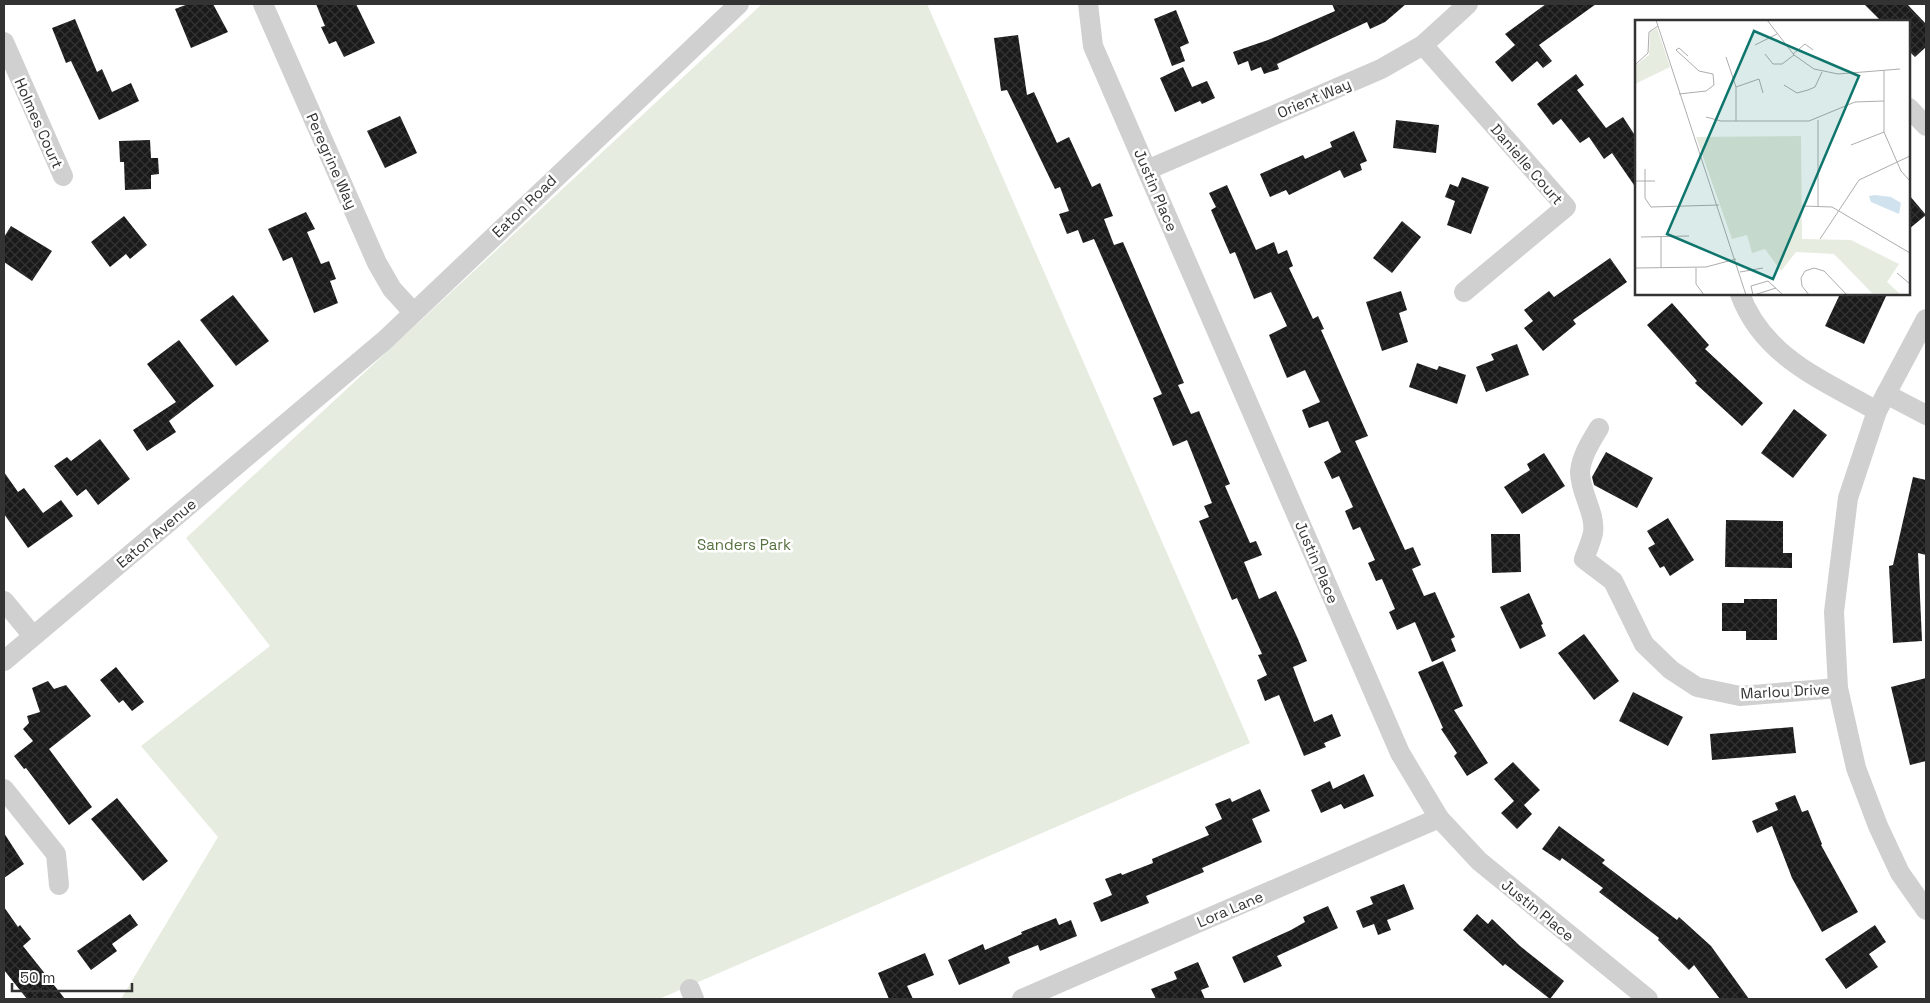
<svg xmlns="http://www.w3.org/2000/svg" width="1930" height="1003" viewBox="0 0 1930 1003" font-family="'Space Grotesk',sans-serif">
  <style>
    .green { fill: #e6ecdf }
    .building { fill: url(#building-cross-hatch) }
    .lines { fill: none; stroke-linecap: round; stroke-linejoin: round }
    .minor { stroke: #d0d0d0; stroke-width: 20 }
    .labels { text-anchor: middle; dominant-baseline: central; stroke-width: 5; stroke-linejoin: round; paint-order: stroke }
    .street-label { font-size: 15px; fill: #333; stroke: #fff }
    .park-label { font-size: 15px; fill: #56703f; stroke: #fff }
    .inset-road { fill: none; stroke: #adadad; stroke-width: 1 }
    .view { fill: #0f766e; fill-opacity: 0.15; stroke: #0f766e; stroke-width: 2.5 }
    .inset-edge { fill: none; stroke: #333; stroke-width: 2.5 }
  </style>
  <defs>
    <pattern id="building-cross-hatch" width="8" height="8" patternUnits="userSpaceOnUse" patternTransform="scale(1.25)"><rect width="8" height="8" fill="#1a1a1a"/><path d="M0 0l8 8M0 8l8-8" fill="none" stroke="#333"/></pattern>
  </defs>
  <rect width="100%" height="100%" fill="#fff"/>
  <polygon class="green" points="762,4 927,4 1250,743 659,999 121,999 218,837 141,746 270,646 186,538"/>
  <g class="building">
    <polygon points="188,4 213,4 228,32 191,48 175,9"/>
    <polygon points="316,4 356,4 375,43 344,57 336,41 329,44 321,27 325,26"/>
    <polygon points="1332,4 1406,4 1385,22 1370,29 1367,22 1277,64 1279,69 1264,74 1261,67 1251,71 1248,61 1238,65 1233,52 1268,40 1335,11"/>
    <polygon points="1546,4 1596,4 1539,45 1552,61 1543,68 1537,61 1512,82 1495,62 1515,45 1505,34"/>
    <polygon points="1864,4 1907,4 1926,24 1926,47 1915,57 1909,51 1909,21 1881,21"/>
    <polygon points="1176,10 1189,43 1180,47 1185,61 1172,66 1154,19"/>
    <polygon points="75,19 97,72 102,69 112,92 131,83 139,101 99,120 71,61 66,63 52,28"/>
    <polygon points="1018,35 1027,95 1034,92 1057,143 1069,137 1092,187 1100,183 1113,216 1104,219 1114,245 1123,242 1184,383 1178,385 1191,414 1199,411 1230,484 1225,486 1250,543 1256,541 1262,555 1244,562 1259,599 1276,591 1298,639 1307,661 1293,667 1314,722 1332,714 1341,736 1324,743 1326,747 1304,756 1279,695 1265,701 1257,680 1267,675 1258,655 1262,654 1237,598 1232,600 1199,521 1209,517 1204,506 1212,503 1187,440 1173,446 1153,398 1162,394 1094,239 1083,243 1078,230 1067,234 1059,214 1069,211 1060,187 1055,189 1007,90 1001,91 994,38"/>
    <polygon points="1183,67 1192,87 1207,81 1215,98 1202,104 1200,101 1175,112 1160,78"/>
    <polygon points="1576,74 1584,85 1577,90 1606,128 1623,117 1636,137 1636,188 1612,153 1604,159 1589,137 1580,143 1561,119 1553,125 1537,104"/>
    <polygon points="400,116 417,153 385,168 367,131"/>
    <polygon points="1396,120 1439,125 1436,153 1393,148"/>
    <polygon points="1354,131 1367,161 1360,164 1362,170 1344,178 1340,170 1289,195 1286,190 1270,197 1260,174 1303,155 1305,159 1332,147 1330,142"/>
    <polygon points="150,140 151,158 158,158 159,174 151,175 151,189 125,190 124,162 120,162 119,141"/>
    <polygon points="1462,177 1489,187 1471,234 1447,225 1455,201 1445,197 1450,184 1458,187"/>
    <polygon points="1227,185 1256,250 1274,242 1278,254 1287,250 1293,266 1289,268 1313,319 1318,316 1324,329 1321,330 1368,436 1355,441 1405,550 1413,547 1421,565 1412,569 1424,596 1435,592 1455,637 1451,639 1456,651 1432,662 1415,622 1397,630 1389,612 1395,609 1382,579 1376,581 1368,563 1375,560 1360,527 1353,530 1345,511 1353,507 1339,476 1332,479 1324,462 1341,452 1328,421 1309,428 1302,410 1320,402 1305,370 1287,378 1269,335 1287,326 1271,292 1254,299 1235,252 1230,254 1211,210 1216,207 1209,193"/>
    <polygon points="1909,195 1926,215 1909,229"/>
    <polygon points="306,212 315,229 307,232 321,264 329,261 336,279 330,281 338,303 314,313 292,257 283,261 268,229"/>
    <polygon points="124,216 147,245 130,259 126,254 110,267 91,242"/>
    <polygon points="1402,221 1421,237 1392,273 1373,258"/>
    <polygon points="11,226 52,251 32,281 4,262 4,237"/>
    <polygon points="1610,258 1627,282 1573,320 1576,324 1543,351 1524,328 1533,321 1524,310 1549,291 1554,297"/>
    <polygon points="1401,291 1407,310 1399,313 1408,342 1382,351 1366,302"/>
    <polygon points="1840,294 1887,294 1864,344 1825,326"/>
    <polygon points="233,295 269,341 236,366 200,320"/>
    <polygon points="1672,303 1709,345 1705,349 1763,403 1742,426 1695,383 1697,381 1647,325"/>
    <polygon points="179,340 214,386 169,421 176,432 147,451 133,430 176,402 147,364"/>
    <polygon points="1517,344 1529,375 1486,392 1476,367 1494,360 1491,354"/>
    <polygon points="1417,363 1437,370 1439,366 1466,375 1457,404 1409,387"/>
    <polygon points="1794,409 1827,435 1793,478 1761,453"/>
    <polygon points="100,439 130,479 98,505 86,489 77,496 54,466 67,457 71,461"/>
    <polygon points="1606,452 1653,478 1637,508 1594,485 1592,477"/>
    <polygon points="1544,453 1565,486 1522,514 1504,487 1530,470 1527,464"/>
    <polygon points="4,472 18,492 24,488 43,513 61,500 73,516 28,548 4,514"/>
    <polygon points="1913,477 1926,480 1926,555 1918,553 1922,641 1893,643 1889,566 1893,565"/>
    <polygon points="1668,518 1694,560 1670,576 1664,566 1660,568 1648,548 1655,544 1647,531"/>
    <polygon points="1726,520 1783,521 1783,553 1792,553 1792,568 1725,567"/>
    <polygon points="1491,534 1520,534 1521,572 1492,573"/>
    <polygon points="1529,593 1543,624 1541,625 1546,636 1520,649 1500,607"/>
    <polygon points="1744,599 1777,599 1777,640 1746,640 1746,631 1722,631 1722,603 1744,603"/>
    <polygon points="1584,634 1619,681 1594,700 1558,653"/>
    <polygon points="1443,661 1463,706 1454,710 1488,763 1467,776 1454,756 1457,753 1441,729 1443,728 1418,672"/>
    <polygon points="116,667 144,702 132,711 123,700 119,703 100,680"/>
    <polygon points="1926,678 1926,761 1910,765 1891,687"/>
    <polygon points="48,681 54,689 66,685 91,716 49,749 92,807 69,825 26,768 24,769 14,756 33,741 23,729 29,723 27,716 40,712 32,688"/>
    <polygon points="1633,692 1683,717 1668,746 1619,721"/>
    <polygon points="1793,727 1796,753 1712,760 1710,734"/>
    <polygon points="1513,762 1540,790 1524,805 1532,814 1517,829 1501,813 1514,801 1494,779"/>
    <polygon points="1364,774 1374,796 1344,809 1341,804 1321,813 1311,790 1330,781 1333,789"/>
    <polygon points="1260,789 1270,811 1252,819 1262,842 1202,868 1204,872 1146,896 1149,903 1101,922 1093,903 1112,895 1105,879 1121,873 1122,875 1153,863 1152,859 1209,835 1205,827 1222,819 1215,804 1230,798 1232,802"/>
    <polygon points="1795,795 1802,812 1808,810 1822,844 1821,845 1858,912 1822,932 1792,878 1772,826 1757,833 1752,821 1778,810 1775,803"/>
    <polygon points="117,798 168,861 143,881 91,819"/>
    <polygon points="1559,826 1605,860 1602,863 1677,920 1679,917 1711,946 1749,999 1720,999 1694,965 1689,970 1658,940 1659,938 1599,892 1603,888 1562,858 1560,861 1542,849"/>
    <polygon points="4,833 24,864 4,878"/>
    <polygon points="1404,884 1414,909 1387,920 1391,930 1378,935 1374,924 1363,928 1356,911 1373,904 1370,897"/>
    <polygon points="1328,906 1338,928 1277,956 1282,966 1244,983 1232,957 1291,930 1305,922 1303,917"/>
    <polygon points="4,907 18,927 20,925 31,939 23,946 65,999 27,999 4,970"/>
    <polygon points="130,914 138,925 112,944 117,951 91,970 77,951"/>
    <polygon points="1477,914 1488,924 1492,919 1520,946 1564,981 1550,999 1505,964 1503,966 1463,930"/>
    <polygon points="1056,918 1059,925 1071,920 1077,936 1040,951 1038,945 1008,957 1010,963 959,985 948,960 983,944 985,950 1022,934 1021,932"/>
    <polygon points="1875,925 1886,942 1869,954 1878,967 1846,989 1825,959"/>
    <polygon points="925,953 934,975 907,986 913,999 889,999 878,973"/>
    <polygon points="1198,962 1209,987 1201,990 1205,999 1156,999 1151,989 1177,979 1174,972"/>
  </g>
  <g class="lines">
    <g class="minor">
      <polyline points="263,4 377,263 392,289 413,312"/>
      <polyline points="1088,4 1093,46 1400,753 1439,818 1479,861 1648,999"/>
      <polyline points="4,42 63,176"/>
      <polyline points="1423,45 1566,207 1464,292"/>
      <polyline points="1909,108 1926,126"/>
      <polyline points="1147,170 1381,69 1423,45 1468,4"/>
      <path d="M1740 294C1763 357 1823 380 1877 411"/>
      <polyline points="1926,319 1877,411 1848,498 1834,612 1838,688 1856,768 1878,826 1900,873 1926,910"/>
      <polyline points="1886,394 1926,415"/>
      <path d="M1599 428C1591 441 1581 457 1580 472 1580 493 1596 513 1593 533 1591 542 1587 551 1584 559L1613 581 1644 644 1671 670 1697 687 1740 696 1838 688"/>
      <polyline points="4,601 33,636"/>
      <polyline points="4,661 385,340 739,4"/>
      <polyline points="4,789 56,854 59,885"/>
      <polyline points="690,989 694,999"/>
      <polyline points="1022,999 1439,818"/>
    </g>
  </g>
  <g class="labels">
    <g class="street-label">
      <text transform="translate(1314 98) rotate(-23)">Orient Way</text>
      <text transform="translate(39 123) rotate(66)">Holmes Court</text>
      <text transform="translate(332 161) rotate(66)">Peregrine Way</text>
      <text transform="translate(1527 164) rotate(49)">Danielle Court</text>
      <text transform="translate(1156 190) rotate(67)">Justin Place</text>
      <text transform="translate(524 206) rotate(-44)">Eaton Road</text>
      <text transform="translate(156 533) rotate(-40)">Eaton Avenue</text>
      <text transform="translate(1317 562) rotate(67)">Justin Place</text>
      <text transform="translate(1785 691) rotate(-3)">Marlou Drive</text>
      <text transform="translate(1230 909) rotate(-23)">Lora Lane</text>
      <text transform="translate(1538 910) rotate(39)">Justin Place</text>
    </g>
    <g class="park-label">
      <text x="744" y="544">Sanders Park</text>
    </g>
  </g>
  <g transform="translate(1635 20)">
    <rect width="275" height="275" fill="#fff"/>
    <path d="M22 8 35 47 0 64V46L14 35 15 12Z" fill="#e6ecdf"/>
    <path d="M166 116 167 219 216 220 264 244 252 262 265 274 237 273 199 234 161 232 146 251 130 229 117 233 112 215 97 219 61 117Z" fill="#e6ecdf"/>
    <path d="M240 175 256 177 266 183 264 194 236 182 234 176Z" fill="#cfe2ee"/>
    <path class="inset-road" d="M21 0 111 275M132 0 159 35 179 49 203 54 265 49M120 25 142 14M130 34 138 44H147L159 35M158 34 170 24 178 30M91 37 101 67V101M0 45 13 33 14 12 23 6M249 50V112L266 151 275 161M149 65 162 73 173 70 180 67 187 52M101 67 124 59 128 73M44 74 71 71 79 65 78 54 64 51 41 30 44 28 53 36M71 97 86 101H174L220 82 249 81M183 100V186M216 125 249 112M10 149V178L16 187 84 185M0 161H20M167 186 197 187 275 233M26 216V248M6 217 54 216M185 219 224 160 275 136M0 248 71 247 101 239M61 248V264L69 275M105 252 128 248M262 253 275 264M118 275 116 266 133 261 148 275M119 275 141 268M174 275 167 266 166 258 170 251 179 248 189 251 212 275"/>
    <path class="view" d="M119 11 224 56 138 259 32 214Z"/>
    <rect width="275" height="275" class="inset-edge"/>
  </g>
  <rect width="1930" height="1003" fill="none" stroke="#333333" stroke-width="10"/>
  <path d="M12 983v8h120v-8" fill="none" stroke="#333333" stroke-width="2.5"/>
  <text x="20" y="983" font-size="15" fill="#333333" stroke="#ffffff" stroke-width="4" paint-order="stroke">50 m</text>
</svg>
